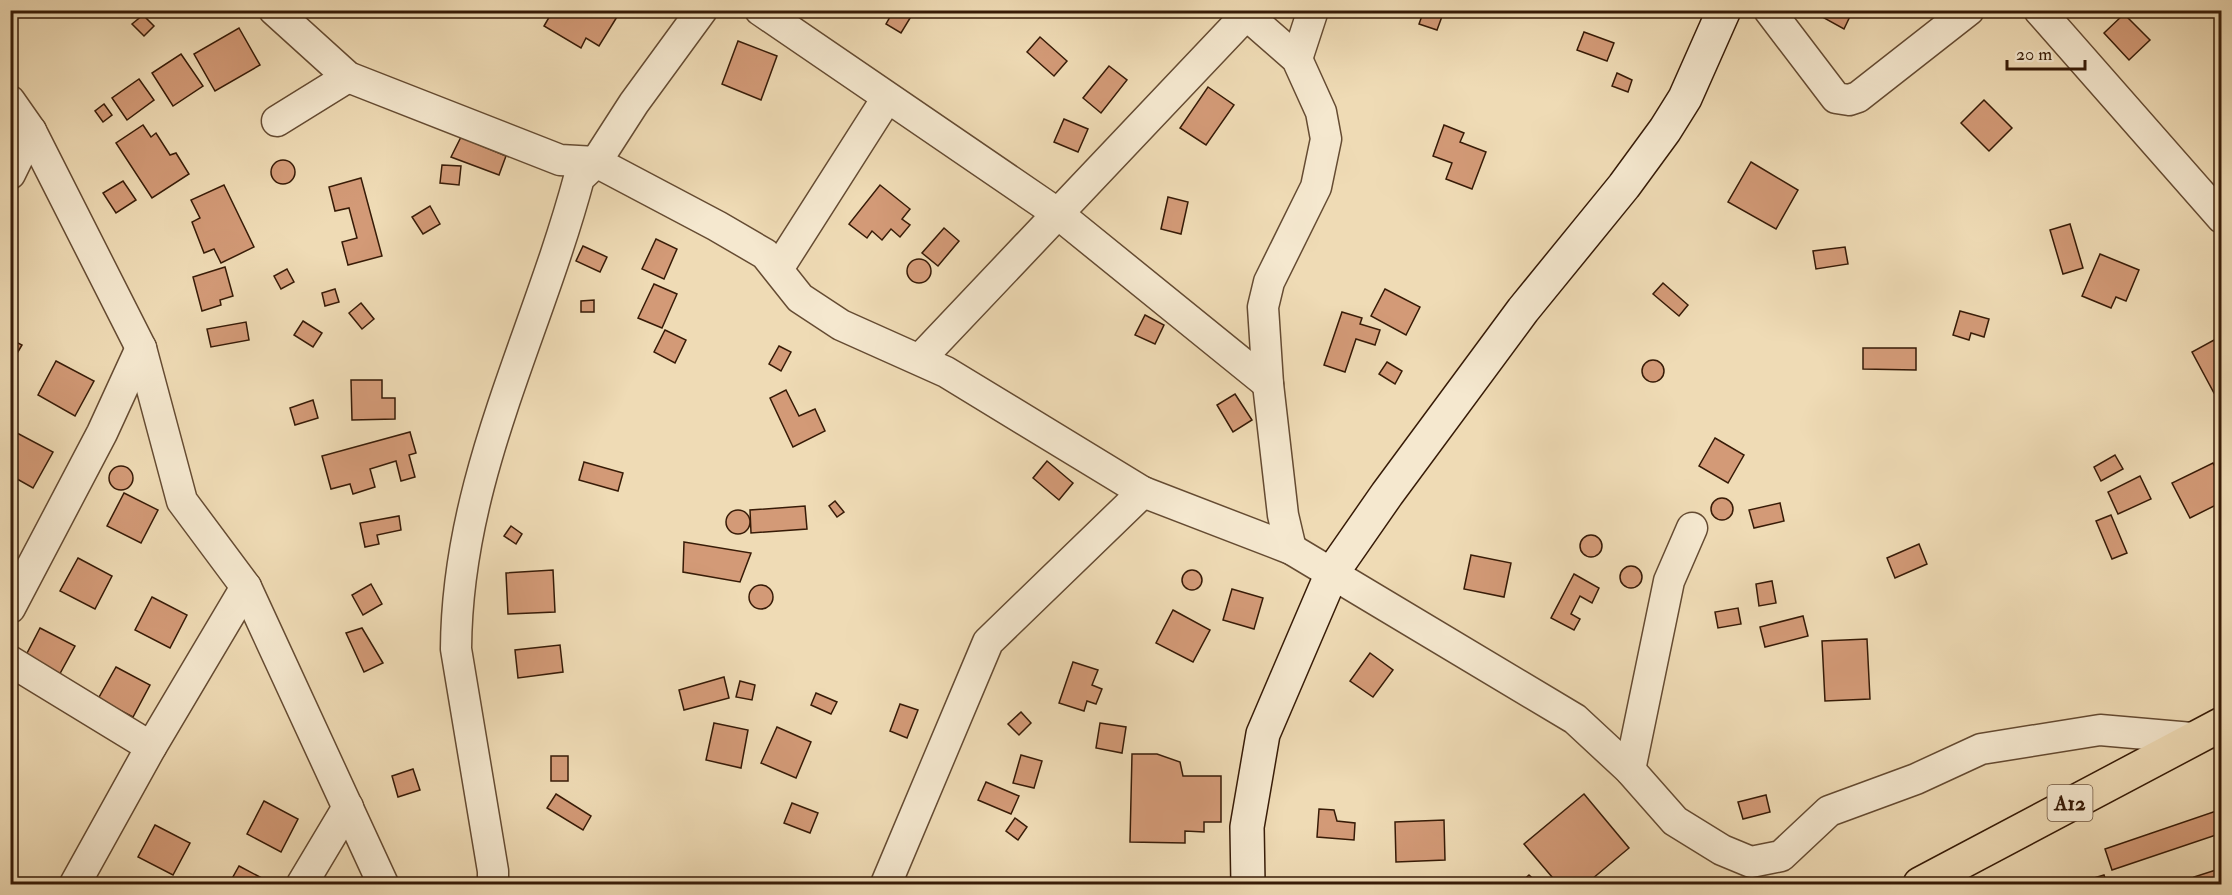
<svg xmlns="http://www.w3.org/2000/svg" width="2232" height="895" viewBox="0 0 2232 895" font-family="'IM FELL Double Pica',serif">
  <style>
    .building { fill: #d39a77; stroke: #371b07; stroke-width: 1.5 }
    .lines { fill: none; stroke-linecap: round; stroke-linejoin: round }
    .street-casing { stroke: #654b32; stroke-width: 33 }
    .secondary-casing { stroke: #371b07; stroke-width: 36 }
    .primary-casing { stroke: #371b07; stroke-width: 36 }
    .street { stroke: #f5e8cf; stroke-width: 30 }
    .secondary { stroke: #f5e8cf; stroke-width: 33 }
    .primary { stroke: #efdbb5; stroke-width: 33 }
    .labels { text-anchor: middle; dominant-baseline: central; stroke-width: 6; stroke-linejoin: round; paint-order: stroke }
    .shield { fill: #f5e8cf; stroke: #705843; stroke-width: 1.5 }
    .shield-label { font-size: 21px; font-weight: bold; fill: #371b07 }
  </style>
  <rect width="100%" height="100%" fill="#efdbb5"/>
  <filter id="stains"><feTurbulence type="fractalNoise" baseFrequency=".00333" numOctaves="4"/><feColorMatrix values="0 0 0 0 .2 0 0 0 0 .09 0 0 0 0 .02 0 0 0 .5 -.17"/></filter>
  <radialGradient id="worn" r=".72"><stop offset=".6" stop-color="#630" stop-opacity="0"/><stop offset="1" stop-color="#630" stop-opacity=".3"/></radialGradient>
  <g class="building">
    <polygon points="544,10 618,10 620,12 599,46 586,38 581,48 544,26 551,14"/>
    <polygon points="894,10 915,10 901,33 886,24"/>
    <polygon points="1424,10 1444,11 1437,30 1419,24"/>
    <polygon points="1816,10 1853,10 1844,29 1815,13"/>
    <polygon points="2124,14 2150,40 2129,60 2104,33"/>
    <polygon points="143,15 154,26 144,36 132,24"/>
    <polygon points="239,28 260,65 215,91 194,54"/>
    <polygon points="1584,32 1614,43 1607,61 1577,50"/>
    <polygon points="1040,37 1067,61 1054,76 1027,52"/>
    <polygon points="738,41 777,56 761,100 722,84"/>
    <polygon points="181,54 203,86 173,106 152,73"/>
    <polygon points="1109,66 1127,80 1101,113 1083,98"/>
    <polygon points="1617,73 1632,80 1628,92 1612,86"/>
    <polygon points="139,79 154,100 127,120 112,98"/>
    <polygon points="1208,87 1234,105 1206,145 1180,128"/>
    <polygon points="1984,100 2012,128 1989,151 1961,123"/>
    <polygon points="104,104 112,115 103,122 95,111"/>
    <polygon points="1064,119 1088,129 1078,152 1054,142"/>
    <polygon points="143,125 151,137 156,133 170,155 176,153 189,174 152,198 116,143"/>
    <polygon points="1444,125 1464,133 1460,142 1486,152 1472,189 1446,179 1452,163 1433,156"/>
    <polygon points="461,137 506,156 499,175 451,157"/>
    <circle cx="283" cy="172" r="12"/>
    <polygon points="1751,162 1798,190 1776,229 1728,202"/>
    <polygon points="442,165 461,166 459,185 440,183"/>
    <polygon points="361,178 382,256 348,265 342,242 357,238 349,208 335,211 329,187"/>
    <polygon points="123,181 136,200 116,213 103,193"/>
    <polygon points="224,185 254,247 221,263 214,249 204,253 192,222 200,218 191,200"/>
    <polygon points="880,185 910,209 902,219 910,225 900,237 891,229 882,240 872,231 867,238 849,224"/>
    <polygon points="1168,197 1188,202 1181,234 1161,229"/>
    <polygon points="430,206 440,224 423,234 412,217"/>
    <polygon points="2070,224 2083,268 2063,274 2050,230"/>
    <polygon points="944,228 959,241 938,266 922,253"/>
    <polygon points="656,239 677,249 664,279 642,269"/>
    <polygon points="583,246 607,257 600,272 576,261"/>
    <polygon points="1845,247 1848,264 1816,269 1813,251"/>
    <polygon points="2100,254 2139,270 2126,301 2116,297 2111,308 2082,296"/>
    <circle cx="919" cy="271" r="12"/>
    <polygon points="225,267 233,296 220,300 221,305 202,311 193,277"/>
    <polygon points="287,269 294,282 281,289 274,276"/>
    <polygon points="1663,283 1688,305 1679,316 1653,294"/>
    <polygon points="654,284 677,294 662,328 638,318"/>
    <polygon points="335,289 339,302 325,306 322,293"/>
    <polygon points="1385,289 1420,307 1406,335 1371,316"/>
    <polygon points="594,300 594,312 581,312 581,301"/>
    <polygon points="361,303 374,319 362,329 349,313"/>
    <polygon points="1960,311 1989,319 1984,337 1971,333 1969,340 1953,335"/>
    <polygon points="1342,312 1362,318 1360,324 1380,330 1375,345 1356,339 1345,372 1324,365"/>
    <polygon points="1145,315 1164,325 1155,344 1135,335"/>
    <polygon points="303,321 322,333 313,347 294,335"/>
    <polygon points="246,322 249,340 211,347 207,329"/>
    <polygon points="665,330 686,340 675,363 654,352"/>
    <polygon points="10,339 22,345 10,365"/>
    <polygon points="2214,340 2222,354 2222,389 2214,393 2192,352"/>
    <polygon points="779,346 791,352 781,371 769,364"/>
    <polygon points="1863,348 1916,348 1916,370 1863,369"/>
    <circle cx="1653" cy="371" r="11"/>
    <polygon points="56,361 94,381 75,416 38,395"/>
    <polygon points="1387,362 1402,371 1395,384 1379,374"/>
    <polygon points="351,380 382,380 382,398 395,398 395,419 352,420"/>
    <polygon points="786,390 799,416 815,409 825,431 793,447 770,398"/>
    <polygon points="1235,394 1252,420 1233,432 1217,405"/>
    <polygon points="313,400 318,418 295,425 290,408"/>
    <polygon points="410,432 416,453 409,455 415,477 401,481 396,461 370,469 375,487 353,494 350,484 331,489 322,456"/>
    <polygon points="17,433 53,452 33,488 10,475 10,444"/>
    <polygon points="1715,438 1744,455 1728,483 1699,466"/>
    <polygon points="2115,455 2123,469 2101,481 2094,467"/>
    <polygon points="1047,461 1073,483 1059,500 1033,478"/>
    <polygon points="584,462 623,473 618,491 579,480"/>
    <polygon points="2213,463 2222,481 2222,502 2190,518 2172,483"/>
    <circle cx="121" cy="478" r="12"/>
    <polygon points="2140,476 2151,499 2118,514 2108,492"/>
    <polygon points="124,493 158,510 141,543 107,526"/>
    <circle cx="1722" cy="509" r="11"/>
    <polygon points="835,501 844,512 837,517 829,506"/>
    <polygon points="1780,503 1784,521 1754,528 1749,510"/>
    <polygon points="805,506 807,529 751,533 750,510"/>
    <circle cx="738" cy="522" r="12"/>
    <polygon points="2111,515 2127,553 2112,559 2096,521"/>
    <polygon points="399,516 401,530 377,535 379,544 365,547 360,523"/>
    <polygon points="511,526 522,534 516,544 504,536"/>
    <circle cx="1591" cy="546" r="11"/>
    <polygon points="684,542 751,553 740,582 683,572"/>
    <polygon points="1919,544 1927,564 1895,578 1887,558"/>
    <polygon points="1471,555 1511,563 1504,597 1464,589"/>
    <polygon points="78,558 112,576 95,609 60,591"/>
    <circle cx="1631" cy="577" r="11"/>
    <polygon points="553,570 555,612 508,614 506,573"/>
    <circle cx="1192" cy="580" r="10"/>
    <polygon points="1574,574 1599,588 1592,603 1580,596 1571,614 1580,619 1574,630 1551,618"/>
    <polygon points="1772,581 1776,603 1759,606 1756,584"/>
    <polygon points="371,584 382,604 363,615 352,595"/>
    <circle cx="761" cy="597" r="12"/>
    <polygon points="1232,589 1263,598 1254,629 1223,620"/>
    <polygon points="152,597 187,615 170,648 135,630"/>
    <polygon points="1738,608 1741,624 1718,628 1715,612"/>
    <polygon points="1173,610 1210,630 1193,662 1156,643"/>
    <polygon points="1803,616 1808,636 1765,647 1760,627"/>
    <polygon points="40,628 75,646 57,679 23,661"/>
    <polygon points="362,628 383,663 364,672 346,633"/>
    <polygon points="1867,639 1870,699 1825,701 1822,641"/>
    <polygon points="560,645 563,672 518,678 515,650"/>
    <polygon points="1370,653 1393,670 1373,697 1350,681"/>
    <polygon points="1073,662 1098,670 1092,685 1102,689 1096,704 1087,701 1084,711 1059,703"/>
    <polygon points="116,667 150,685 133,717 98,699"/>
    <polygon points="724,677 729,698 684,710 679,690"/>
    <polygon points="740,681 755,685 752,700 736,697"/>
    <polygon points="816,693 837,702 831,714 811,705"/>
    <polygon points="900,704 918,710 907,738 890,731"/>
    <polygon points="1021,712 1031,723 1019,735 1008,724"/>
    <polygon points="714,723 748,730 741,768 706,760"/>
    <polygon points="1100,723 1126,727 1122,753 1096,748"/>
    <polygon points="777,727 811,742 796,778 761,763"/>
    <polygon points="1132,754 1157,754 1180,762 1183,776 1221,776 1221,822 1204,822 1204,832 1185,831 1185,843 1130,842"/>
    <polygon points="1021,755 1042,761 1034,788 1013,783"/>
    <rect x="551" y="756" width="17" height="25"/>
    <polygon points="413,769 420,790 398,797 392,776"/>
    <polygon points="986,782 1019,796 1011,814 978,800"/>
    <polygon points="556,794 591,816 583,830 547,808"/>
    <polygon points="1584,794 1629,848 1586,884 1558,884 1524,844"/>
    <polygon points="1766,795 1770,812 1743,819 1738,802"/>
    <polygon points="264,801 298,819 281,852 247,834"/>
    <polygon points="792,803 818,813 810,833 784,823"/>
    <polygon points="1319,809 1334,810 1337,821 1355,823 1354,840 1317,837"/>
    <polygon points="2222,809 2222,833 2112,870 2105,849"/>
    <polygon points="1015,818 1027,827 1018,840 1006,831"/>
    <polygon points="1444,820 1445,860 1396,862 1395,822"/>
    <polygon points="155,825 190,843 173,875 138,857"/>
    <polygon points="239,866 273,884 229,884"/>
    <polygon points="2222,868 2222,884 2196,884 2194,877"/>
    <polygon points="1529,875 1539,884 1519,884"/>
    <polygon points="2104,875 2107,884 2082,884 2081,882"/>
  </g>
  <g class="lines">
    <defs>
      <g id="street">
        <polyline points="274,10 348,77 560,160 596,162 717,226 765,254 800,298 841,325 946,372 1143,492 1291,549 1575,719 1630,770 1675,821 1722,850 1751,862 1781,856 1829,811 1916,779 1981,749 2100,730 2192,738"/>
        <polyline points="760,10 1057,213 1268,384"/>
        <polyline points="1241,10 1297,59 1321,112 1326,139 1316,187 1269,282 1263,307 1268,384 1283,515 1291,549"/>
        <polyline points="1769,10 1836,98 1849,100 1858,97 1969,10"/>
        <polyline points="2039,10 2222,218"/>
        <polyline points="1297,59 1313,10"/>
        <polyline points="10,101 31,131 141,348 182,501 246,587 383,884"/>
        <polyline points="277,121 348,77"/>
        <polyline points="10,174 31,131"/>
        <polyline points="778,269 887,98"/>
        <polyline points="920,359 1247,14"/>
        <polyline points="10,608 102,433 141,348"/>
        <polyline points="10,661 151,747"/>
        <polyline points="1630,770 1669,581 1692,528"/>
        <polyline points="75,884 151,747 246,587"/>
        <polyline points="302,884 348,807"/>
        <path d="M493 884V871L456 649C457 478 536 338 579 178L596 162 634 103 702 10"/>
        <polyline points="886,884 988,642 1143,492"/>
      </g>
      <polyline id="secondary" points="1248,884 1247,827 1263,734 1332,573 1387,494 1523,310 1624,186 1665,130 1685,98 1724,10"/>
      <polyline id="primary" points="1920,884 2222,724"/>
    </defs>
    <use href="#street" class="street-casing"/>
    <use href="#secondary" class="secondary-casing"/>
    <use href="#primary" class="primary-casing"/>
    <use href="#street" class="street"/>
    <use href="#secondary" class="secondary"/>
    <use href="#primary" class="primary"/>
  </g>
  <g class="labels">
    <rect class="shield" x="2047.5" y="785" width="45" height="36" rx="4.5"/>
    <g class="shield-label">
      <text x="2070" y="803">A12</text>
    </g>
  </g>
  <rect width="2232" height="895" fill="none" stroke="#efdbb5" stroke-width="36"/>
  <rect x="12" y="12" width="2208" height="871" fill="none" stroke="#371b07" stroke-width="3"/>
  <rect x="18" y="18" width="2196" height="859" fill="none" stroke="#371b07" stroke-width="1.5"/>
  <path d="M2007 60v9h78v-9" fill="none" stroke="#371b07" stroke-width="3"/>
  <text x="2016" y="60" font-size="18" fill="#371b07" stroke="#f5e8cf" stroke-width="4.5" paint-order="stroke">20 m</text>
  <rect width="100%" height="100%" filter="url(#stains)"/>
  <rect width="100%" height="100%" fill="url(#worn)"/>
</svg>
